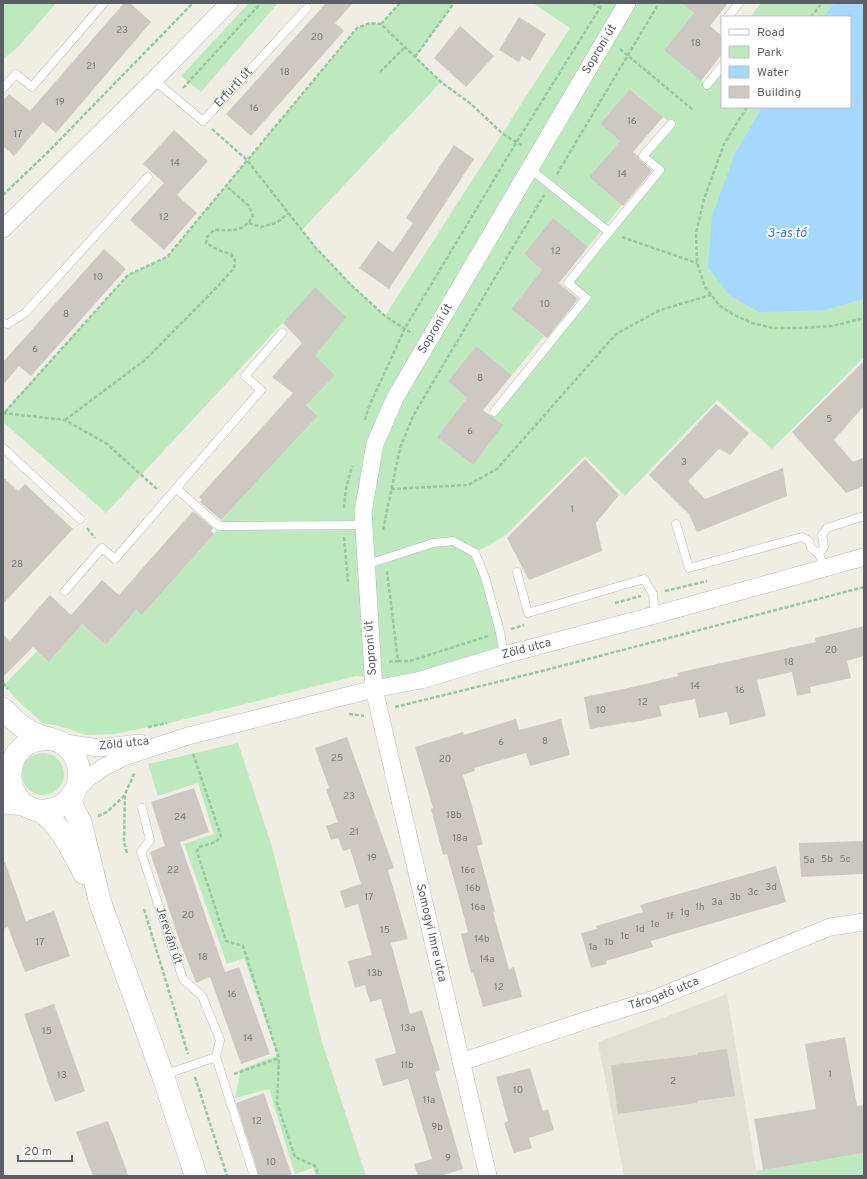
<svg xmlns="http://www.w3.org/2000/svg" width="867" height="1179" viewBox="0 0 867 1179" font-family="Overpass,sans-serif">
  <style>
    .education { fill: #e2dfd4 }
    .green { fill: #bee9be; fill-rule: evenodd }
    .water { fill: #a4d8ff }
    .building { fill: #cdc9c2 }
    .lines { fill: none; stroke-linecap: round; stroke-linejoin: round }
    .lane-casing { stroke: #b6babf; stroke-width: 9 }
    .street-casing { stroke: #b6babf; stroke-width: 18 }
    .secondary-casing { stroke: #b7bbc1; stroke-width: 23 }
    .path { stroke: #95c8a3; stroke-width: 2.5; stroke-dasharray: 4 2; stroke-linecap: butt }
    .lane { stroke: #fff; stroke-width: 8 }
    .street { stroke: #fff; stroke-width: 17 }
    .secondary { stroke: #fff; stroke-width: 22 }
    .labels { text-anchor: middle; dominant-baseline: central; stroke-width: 4; stroke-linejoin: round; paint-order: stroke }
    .number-label { font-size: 10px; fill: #787a7d }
    .street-label { font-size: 12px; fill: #5c6066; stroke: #fff }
    .water-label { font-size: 13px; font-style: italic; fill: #3878ba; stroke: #fff }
  </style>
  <rect width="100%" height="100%" fill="#f0ede4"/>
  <polygon class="education" points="727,994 757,1176 624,1176 598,1042"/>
  <g class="green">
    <polygon points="3,3 56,3 18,47 3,59"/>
    <polygon points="249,3 278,3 201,92 181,76"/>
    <path d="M400 3H454L416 57 441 82 302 230C327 262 356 289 385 316L570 28 533 3H681L694 13 664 50 707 85 722 66V107H762L735 153 825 310 864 299V360L862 359 772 449 717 400 625 496 585 456 506 535 475 553 504 655 421 680 356 676 169 723 114 734 86 735 59 726 43 723 19 702 4 685 37 651 50 661 82 624 106 645 136 610 142 615 214 534 220 526 223 518 318 416 306 404 315 356V288L106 513 3 422V413L128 275 167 257 357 28 370 23 382 24ZM631 89 671 124 643 156 660 171 568 283 586 298 490 416 473 465 437 437 467 398 448 381 476 346 512 375 544 336 511 309 542 270 524 254 553 219 588 247 622 205 589 177 620 141 600 124Z"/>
    <polygon points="761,3 834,3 823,17 750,17"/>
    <polygon points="238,743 272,847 322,1042 366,1176 316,1176 313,1168 295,1174 269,1089 235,1098 241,1069 276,1056 276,1051 244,958 227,964 184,844 214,834 198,783 158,796 148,764"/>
    <circle cx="43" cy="774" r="21"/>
    <polygon points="864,1153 864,1176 757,1176 756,1171"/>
  </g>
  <polygon class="water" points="834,3 864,3 864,299 825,310 759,312 729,295 708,267 712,217 735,153 762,107 850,107 850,17 823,17"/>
  <g class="building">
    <polygon points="124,3 130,3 151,22 56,133 43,122 14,156 3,146 3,101 9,94 30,111"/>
    <polygon points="326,3 353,3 335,23 344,31 251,136 226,114"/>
    <polygon points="681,3 728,3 710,26 722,36 722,54 701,81 664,50 694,13"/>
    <polygon points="519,17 546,34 530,61 522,56 519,62 499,50"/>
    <polygon points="460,26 494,56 466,87 434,58"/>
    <polygon points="630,89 663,117 633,152 638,156 640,160 652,171 623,206 589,177 620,141 600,124"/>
    <polygon points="174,130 208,161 177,195 197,213 164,250 130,220 164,183 143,164"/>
    <polygon points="454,145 474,159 389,289 359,268 378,241 393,252 413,223 406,218"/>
    <polygon points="553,218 588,247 559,283 578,299 547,338 511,309 542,270 524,254"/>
    <polygon points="104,249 126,269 31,376 19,366 3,385 3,362"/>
    <polygon points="315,287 346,317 315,356 335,375 306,405 318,416 221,520 200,502 202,500 199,497 293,393 272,377 302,343 283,323"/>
    <polygon points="476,346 512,375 483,410 503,425 473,465 437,437 467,398 448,381"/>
    <polygon points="864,361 864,406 834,440 853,462 864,457 864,486 846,493 792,432"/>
    <polygon points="716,404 749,433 730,455 719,449 688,481 705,499 783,468 787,496 697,532 689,514 649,475"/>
    <polygon points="585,459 619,495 596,523 602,551 529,580 507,538"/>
    <polygon points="3,477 18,491 25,484 73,529 3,604"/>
    <polygon points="193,511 213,528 211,531 214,534 142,615 136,610 106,645 82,624 49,662 33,647 3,677 3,634 10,641 50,595 71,615 102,580 119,595"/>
    <polygon points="864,626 864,656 847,661 851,678 810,687 811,693 797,696 792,672 757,680 766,716 730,725 727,712 699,718 695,699 659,706 662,716 631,723 631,722 590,729 584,697 624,689 678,676 677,673 816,642 815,638"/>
    <polygon points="516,719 519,730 561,719 570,755 530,766 526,753 474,768 475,771 463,775 483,844 477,846 495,912 493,912 509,969 514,967 522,997 483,1007 473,972 471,973 461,934 468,932 447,854 443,855 431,809 433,808 415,747 463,732 464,735"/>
    <polygon points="347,737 394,868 388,870 408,939 391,943 410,1014 422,1010 440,1070 435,1072 463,1169 440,1176 418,1176 414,1164 432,1159 408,1079 383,1086 375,1059 396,1053 381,999 370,1002 365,985 355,988 348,961 372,955 358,904 345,908 340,891 361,884 350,849 343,851 338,838 331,840 326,826 338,822 326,789 329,788 315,748"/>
    <polygon points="194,788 209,832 180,842 225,972 239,967 270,1054 241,1064 210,977 196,983 180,942 150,852 165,846 151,802"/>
    <polygon points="864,841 864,874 801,877 799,843"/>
    <polygon points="3,862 5,862 26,921 54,911 70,956 25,972 8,927 3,929"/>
    <polygon points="776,866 786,902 651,941 653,947 606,961 607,964 591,968 581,933 597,929 596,926 643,912 640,905"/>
    <polygon points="54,1004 85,1091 55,1102 24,1014"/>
    <polygon points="845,1037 857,1106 864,1105 864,1153 763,1170 754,1119 816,1109 805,1044"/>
    <polygon points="727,1049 735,1096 697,1101 697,1103 618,1114 611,1065 698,1055 697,1053"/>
    <polygon points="530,1068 543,1111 548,1109 554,1130 529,1138 532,1148 514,1153 504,1123 508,1121 496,1077"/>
    <polygon points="264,1093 279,1138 292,1176 259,1176 236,1103"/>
    <polygon points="108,1121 125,1166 128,1176 93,1176 76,1132"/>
  </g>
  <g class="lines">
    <defs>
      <g id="lane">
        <polyline points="728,17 739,3"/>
        <path id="s1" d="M154 80 203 121 307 8"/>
        <polyline points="707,85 722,66"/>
        <polyline points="3,88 16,74 32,87 104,3"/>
        <polyline points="529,168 609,232"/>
        <polyline points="3,323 8,324 25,313 148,177"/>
        <polyline points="494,412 586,298 568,283 609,232 660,170 643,156 671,124"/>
        <polyline points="3,448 80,519"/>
        <polyline points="177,489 215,523 220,526 363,525"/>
        <polyline points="676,524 689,568 802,537 809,541 811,548 819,554 824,568"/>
        <polyline points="819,554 824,547 822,535 827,528 864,516"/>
        <polyline points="365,565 433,543 453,541 475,553 485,577 500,632 504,655"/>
        <polyline points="517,572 528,613 644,579 653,594 655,615"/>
        <polyline points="65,591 102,548 115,559 261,390 245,376 282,333"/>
        <path id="s2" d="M142 808 150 840 141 852 183 979 202 996 220 1040 216 1057"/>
        <polyline points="164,1075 216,1057 254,1176"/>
      </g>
      <g id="street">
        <polyline points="3,229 154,80 229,3"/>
        <polyline points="59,742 98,748 140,743"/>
        <path id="s3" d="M77 790 88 778 104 767 124 757 188 736 374 689 421 680 504 655 655 615 864 557"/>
        <polyline points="3,805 26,807"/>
        <path id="s4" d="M461 1062 593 1018 654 999 830 927 864 922"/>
        <path id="s5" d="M488 1176 374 689 363 512 375 444 395 398 627 3"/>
      </g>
      <g id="secondary">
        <path d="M3 709C11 717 20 727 31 732 40 737 51 738 60 742 84 755 85 787 65 803 58 809 46 812 36 810 0 802 0 738 49 739"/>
        <polyline points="71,799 73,808 81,824 100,902 163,1076 196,1176"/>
        <path d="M41 811C63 828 71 849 84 873"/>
      </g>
    </defs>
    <use href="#lane" class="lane-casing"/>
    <use href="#street" class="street-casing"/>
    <use href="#secondary" class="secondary-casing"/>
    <g class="path">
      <polyline points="592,3 600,8"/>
      <polyline points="811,17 822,3"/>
      <polyline points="381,24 400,3"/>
      <polyline points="620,49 693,110"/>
      <polyline points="415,57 454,3"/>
      <polyline points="380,72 405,47"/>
      <polyline points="183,88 261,3"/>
      <polyline points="747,107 724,144 704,199 696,233 697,263 705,287 719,305 734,315 752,323 773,328 800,328 832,326 864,318"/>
      <polyline points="212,129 247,160 315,247 351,285 385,316 413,334"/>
      <polyline points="557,174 659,3"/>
      <polyline points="3,195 49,151 193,3"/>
      <polyline points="249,223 261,227 276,223 289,213"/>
      <polyline points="622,237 697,263"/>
      <polyline points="5,412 128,275 167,257 357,28 370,23 381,24 441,82 471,104 503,134 523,146"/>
      <polyline points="3,413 65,420 107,444 158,490"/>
      <path d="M65 420 145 360 219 285 234 268 235 260 231 254 218 250 206 243 207 237 214 230C232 230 243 233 253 216L249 206 226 186"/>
      <polyline points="365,420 368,409 405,328 516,143 603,3"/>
      <polyline points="391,489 468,485 497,469 616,334 660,310 711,295"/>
      <polyline points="344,508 346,488 352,466"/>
      <polyline points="87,528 95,538"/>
      <polyline points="383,530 400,448 413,416 544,195"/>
      <polyline points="344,537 348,582"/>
      <polyline points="387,571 398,661 389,662"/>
      <polyline points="665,591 707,581"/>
      <polyline points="615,603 641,596"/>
      <polyline points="511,629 524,625"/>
      <polyline points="398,661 410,661 488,636"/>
      <polyline points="3,683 8,689"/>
      <polyline points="395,707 542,671 864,587"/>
      <polyline points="349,714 364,716"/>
      <polyline points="148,727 167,723"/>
      <polyline points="193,754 221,836 216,842 199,847 197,852 226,941 243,946 279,1058 277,1103 295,1157 315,1166 319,1176"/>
      <polyline points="98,816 107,812 125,795"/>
      <polyline points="127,853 124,842 125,794 135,772"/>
      <polyline points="144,909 188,1054"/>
      <polyline points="234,1074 279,1058"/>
      <polyline points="195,1077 227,1176"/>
    </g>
    <use href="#lane" class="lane"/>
    <use href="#street" class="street"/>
    <use href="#secondary" class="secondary"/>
  </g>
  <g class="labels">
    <g class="number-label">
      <text x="122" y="30">23</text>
      <text x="317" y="37">20</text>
      <text x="696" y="43">18</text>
      <text x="91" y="66">21</text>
      <text x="285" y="72">18</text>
      <text x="60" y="102">19</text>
      <text x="254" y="108">16</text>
      <text x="632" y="121">16</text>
      <text x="18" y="134">17</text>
      <text x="175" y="163">14</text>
      <text x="622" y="174">14</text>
      <text x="164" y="217">12</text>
      <text x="556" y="251">12</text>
      <text x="98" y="277">10</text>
      <text x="545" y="304">10</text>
      <text x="66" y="314">8</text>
      <text x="35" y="349">6</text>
      <text x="480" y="378">8</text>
      <text x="829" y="419">5</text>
      <text x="470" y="431">6</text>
      <text x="684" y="462">3</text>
      <text x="572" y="509">1</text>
      <text x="17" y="564">28</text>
      <text x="831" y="650">20</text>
      <text x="789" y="662">18</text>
      <text x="695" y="686">14</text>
      <text x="740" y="690">16</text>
      <text x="643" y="702">12</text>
      <text x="601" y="710">10</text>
      <text x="545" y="741">8</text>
      <text x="501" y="742">6</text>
      <text x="337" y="758">25</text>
      <text x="445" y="759">20</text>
      <text x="349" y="796">23</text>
      <text x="454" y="815">18b</text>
      <text x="180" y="817">24</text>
      <text x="354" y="832">21</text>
      <text x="460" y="838">18a</text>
      <text x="372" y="858">19</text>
      <text x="827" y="859">5b</text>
      <text x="845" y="859">5c</text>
      <text x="809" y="860">5a</text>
      <text x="173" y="870">22</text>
      <text x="468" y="870">16c</text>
      <text x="771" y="887">3d</text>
      <text x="473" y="888">16b</text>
      <text x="753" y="892">3c</text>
      <text x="369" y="897">17</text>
      <text x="735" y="897">3b</text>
      <text x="717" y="902">3a</text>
      <text x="478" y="907">16a</text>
      <text x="700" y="907">1h</text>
      <text x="685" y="912">1g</text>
      <text x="188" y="915">20</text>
      <text x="670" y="916">1f</text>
      <text x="655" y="924">1e</text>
      <text x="640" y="929">1d</text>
      <text x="385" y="930">15</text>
      <text x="625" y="936">1c</text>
      <text x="482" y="939">14b</text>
      <text x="40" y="942">17</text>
      <text x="609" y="942">1b</text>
      <text x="593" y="947">1a</text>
      <text x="203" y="957">18</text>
      <text x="487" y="959">14a</text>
      <text x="375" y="973">13b</text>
      <text x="499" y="987">12</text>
      <text x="232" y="994">16</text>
      <text x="408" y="1028">13a</text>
      <text x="47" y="1031">15</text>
      <text x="248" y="1038">14</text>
      <text x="407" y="1065">11b</text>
      <text x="830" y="1074">1</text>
      <text x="62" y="1075">13</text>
      <text x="673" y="1081">2</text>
      <text x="518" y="1090">10</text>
      <text x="429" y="1100">11a</text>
      <text x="257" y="1121">12</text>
      <text x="437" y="1127">9b</text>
      <text x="448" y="1158">9</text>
      <text x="271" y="1162">10</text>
    </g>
    <g class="street-label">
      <text stroke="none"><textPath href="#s5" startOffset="1201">Soproni út</textPath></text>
      <text stroke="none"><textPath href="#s1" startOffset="109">Erfurti út</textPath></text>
      <text stroke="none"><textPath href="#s5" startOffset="877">Soproni út</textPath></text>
      <text transform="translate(371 648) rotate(-94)">Soproni út</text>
      <text stroke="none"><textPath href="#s3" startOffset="475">Zöld utca</textPath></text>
      <text transform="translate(124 744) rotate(-6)">Zöld utca</text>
      <text transform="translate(431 933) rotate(77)">Somogyi Imre utca</text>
      <text stroke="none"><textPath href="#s2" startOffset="136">Jereváni út</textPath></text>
      <text stroke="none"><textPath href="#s4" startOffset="214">Tárogató utca</textPath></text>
    </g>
    <g class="water-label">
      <text x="787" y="234">3-as tó</text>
    </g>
  </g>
  <rect width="867" height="1179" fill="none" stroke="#5c6066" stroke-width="8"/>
  <rect x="721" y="16" width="130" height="92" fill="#ffffff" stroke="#bebfc2"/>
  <rect x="729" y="29" width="20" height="6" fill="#ffffff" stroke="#bebfc2"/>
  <text x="757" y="36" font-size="12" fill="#5c6066">Road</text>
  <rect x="729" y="46" width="20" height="12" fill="#bee9be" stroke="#bebfc2"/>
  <text x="757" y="56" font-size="12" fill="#5c6066">Park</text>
  <rect x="729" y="66" width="20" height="12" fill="#a4d8ff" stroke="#bebfc2"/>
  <text x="757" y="76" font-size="12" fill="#5c6066">Water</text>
  <rect x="729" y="86" width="20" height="12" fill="#cdc9c2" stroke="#bebfc2"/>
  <text x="757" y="96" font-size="12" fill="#5c6066">Building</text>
  <path d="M18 1155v6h54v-6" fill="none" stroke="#5c6066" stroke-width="2"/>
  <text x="24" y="1155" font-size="12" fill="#5c6066" stroke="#ffffff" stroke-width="3" paint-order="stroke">20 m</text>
</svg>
